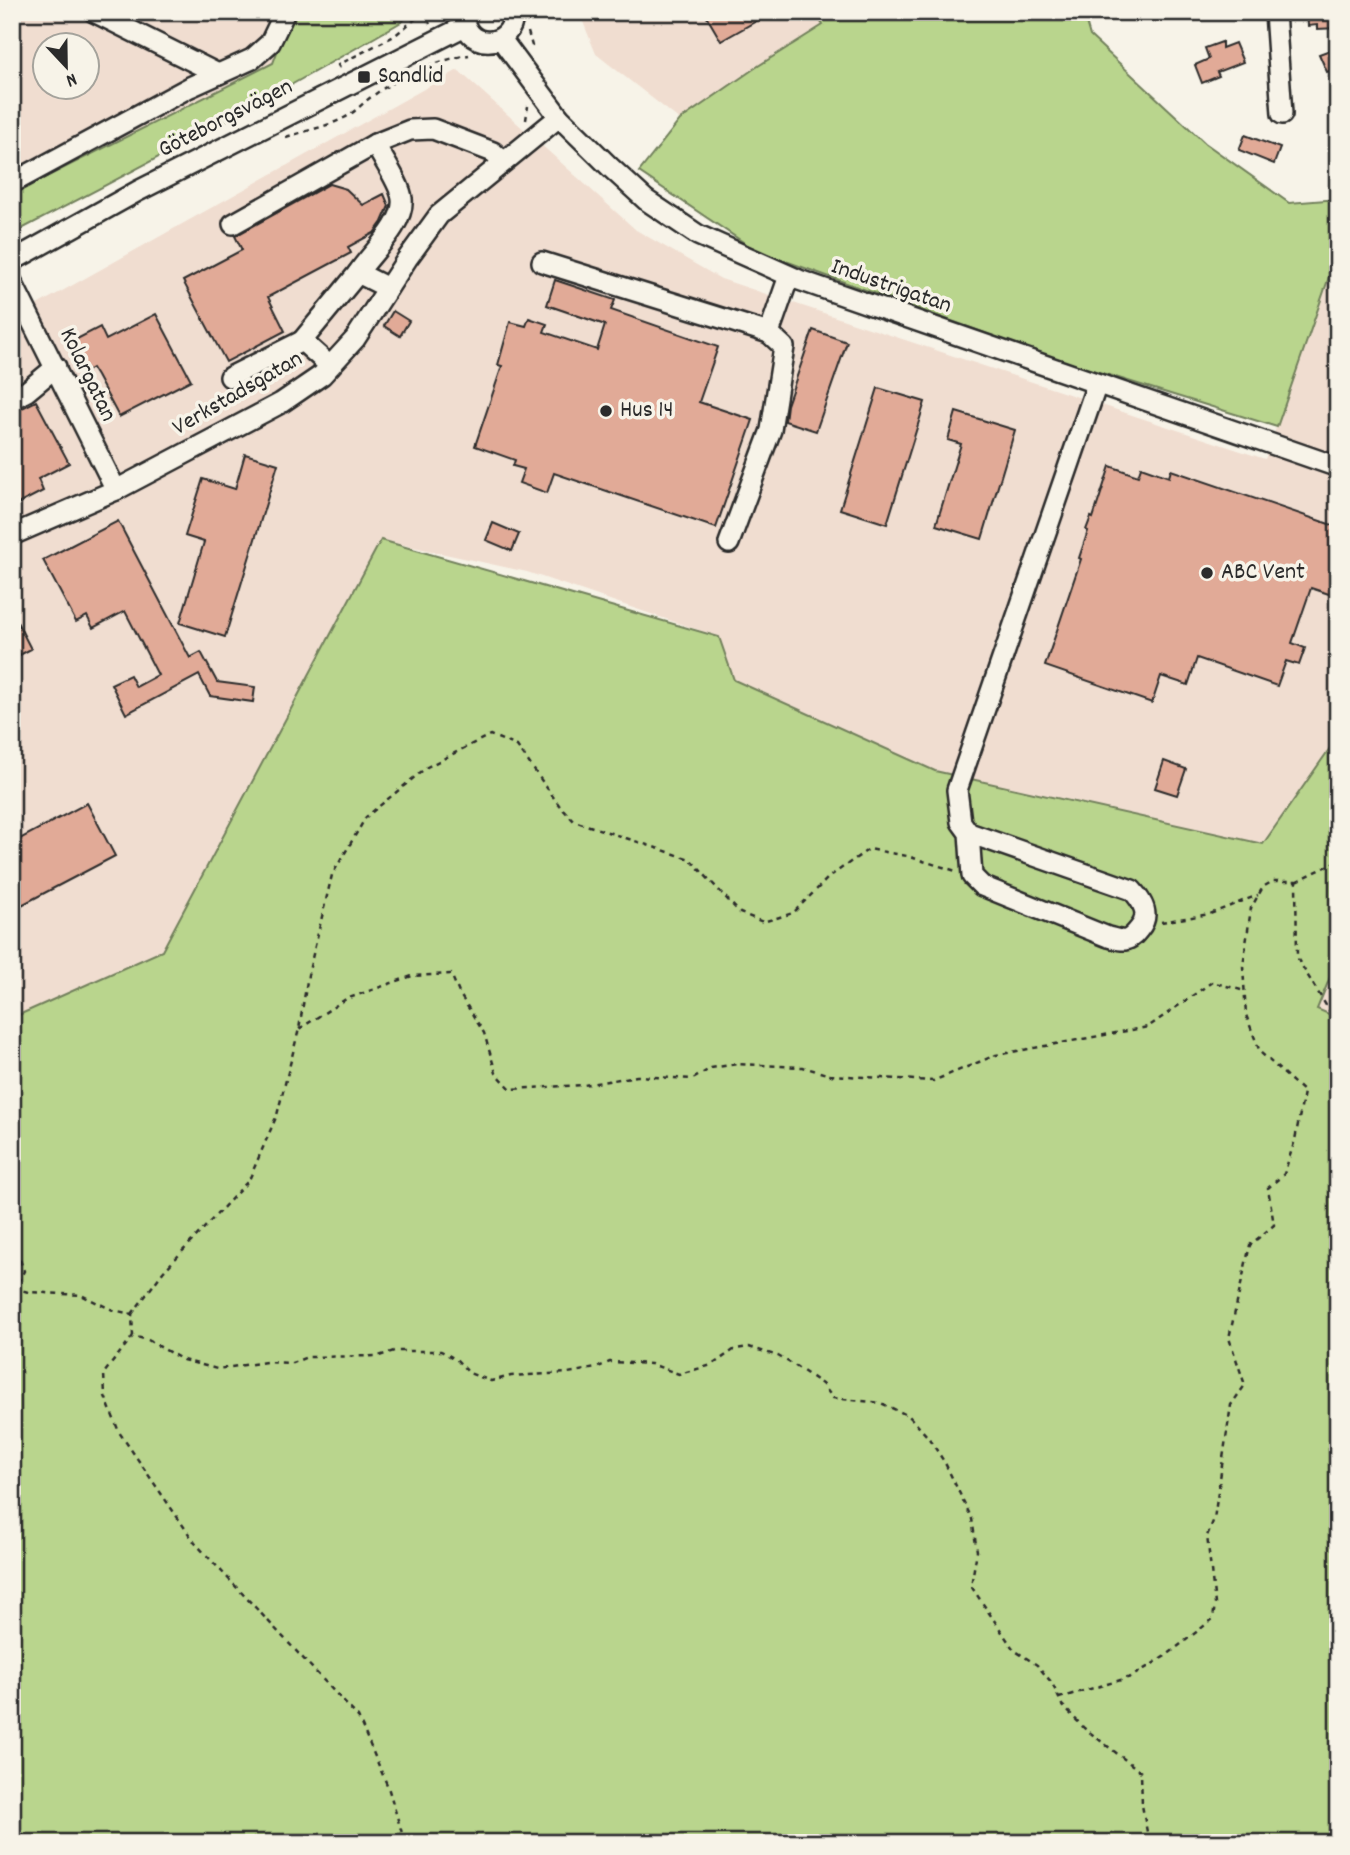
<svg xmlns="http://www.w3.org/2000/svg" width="1350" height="1855" viewBox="0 0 1350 1855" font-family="Dekko,sans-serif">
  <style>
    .built { fill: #f0ddd0; fill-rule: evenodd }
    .green { fill: #b9d58d; stroke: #72805c; stroke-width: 2 }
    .building { fill: #e1aa97; stroke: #2b2b2b; stroke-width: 2 }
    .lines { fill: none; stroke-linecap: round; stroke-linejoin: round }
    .minor-casing { stroke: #2b2b2b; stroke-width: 24 }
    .path { stroke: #2b2b2b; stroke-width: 2.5; stroke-dasharray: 5 5; stroke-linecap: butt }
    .minor { stroke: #f7f3e8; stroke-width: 19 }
    .poi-dot { fill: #2b2b2b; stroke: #f7f3e8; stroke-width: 2.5 }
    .labels { text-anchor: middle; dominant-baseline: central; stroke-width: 7; stroke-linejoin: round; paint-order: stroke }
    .poi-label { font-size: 24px; fill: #2b2b2b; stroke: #f7f3e8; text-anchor: start }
    .street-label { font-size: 24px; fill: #2b2b2b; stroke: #f7f3e8 }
  </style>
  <rect width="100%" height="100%" fill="#f7f3e8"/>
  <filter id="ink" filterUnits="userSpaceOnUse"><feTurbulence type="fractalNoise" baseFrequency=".0143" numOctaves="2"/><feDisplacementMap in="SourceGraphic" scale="14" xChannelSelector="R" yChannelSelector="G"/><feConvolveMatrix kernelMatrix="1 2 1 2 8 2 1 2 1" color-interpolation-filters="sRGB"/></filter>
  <g filter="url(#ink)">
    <g class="built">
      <path d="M12 12H292L273 63 12 194ZM46 46H88V88H46Z"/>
      <polygon points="579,12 814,12 823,25 755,68 680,120 596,54"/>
      <polygon points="458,70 636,230 721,279 1265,459 1331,273 1338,274 1338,743 1334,742 1263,844 935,771 733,680 719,637 527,572 381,540 162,951 12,1018 12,319"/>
      <polygon points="1338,958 1338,1017 1317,1009"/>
    </g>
    <g class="green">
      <path d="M292 12H409L403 21C275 96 144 166 12 234V194L273 63Z"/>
      <polygon points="814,12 1083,12 1090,36 1205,143 1289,203 1338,199 1338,274 1330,274 1277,427 1057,359 755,250 639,172 680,120 755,68 823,25"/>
      <polygon points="381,540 719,637 734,680 935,771 1263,844 1335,741 1338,743 1338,958 1317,1009 1338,1018 1338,1843 51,1843 20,1835 17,1843 12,1843 12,1018 162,951"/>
    </g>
    <g class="building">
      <polygon points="704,12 772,12 721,41"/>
      <polygon points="1307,12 1338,12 1338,28 1317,29 1317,25 1308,26"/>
      <polygon points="1222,42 1222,48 1235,43 1243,62 1217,72 1219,76 1202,83 1195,65 1209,59 1205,48"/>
      <polygon points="1338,47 1338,68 1327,72 1319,54"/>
      <polygon points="1245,135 1280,148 1274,164 1239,150"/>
      <polygon points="329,184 346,189 363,205 384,194 389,206 382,222 374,233 348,247 351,253 268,297 285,331 226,362 183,281 242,250 235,236"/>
      <polygon points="555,280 615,300 611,310 718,347 699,402 753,420 716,528 554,473 547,493 519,483 524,469 513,466 515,460 475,446 502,366 498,365 510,322 526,326 529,318 547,324 544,332 597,350 605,325 547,305"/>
      <polygon points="393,311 409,321 400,336 384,326"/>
      <polygon points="156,314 191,380 119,417 97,376 92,368 87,371 71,342 100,327 106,340"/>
      <polygon points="813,330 847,342 816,431 785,421 787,405"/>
      <polygon points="878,388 925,402 887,524 840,509"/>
      <polygon points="36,401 69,463 38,479 43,491 12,507 12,413"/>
      <polygon points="956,412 1015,430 982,539 936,525 961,444 948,440"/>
      <polygon points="245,454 278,464 225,637 180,623 204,542 185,536 203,479 235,489"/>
      <polygon points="1110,466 1138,476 1141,467 1169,477 1171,470 1338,527 1338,597 1311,588 1292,643 1305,648 1299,665 1286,661 1277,686 1197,658 1188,685 1161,676 1152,703 1045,666 1081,559 1079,558 1088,531 1086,530 1091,517 1093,518"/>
      <polygon points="118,521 190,658 201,652 217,682 255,687 253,702 210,696 199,675 126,714 111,684 130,675 136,687 158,675 125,611 93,628 87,616 76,622 43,560"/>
      <polygon points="493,523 519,534 512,551 486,540"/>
      <polygon points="12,612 31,649 12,659"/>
      <polygon points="1164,761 1186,769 1177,795 1155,788"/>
      <polygon points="87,803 115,856 12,910 12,843"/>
    </g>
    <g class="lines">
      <defs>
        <g id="minor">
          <polyline points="94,12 218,74"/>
          <path d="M464 12C461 51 515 51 513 12"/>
          <polyline points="1275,12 1282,114"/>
          <polyline points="501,39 559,117 610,167 646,200 698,235 799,280 1338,467"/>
          <polyline points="12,183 190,87 252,59 270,43 285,12"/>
          <polyline points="233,224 375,144 410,130 433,129 493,152 503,161"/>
          <polyline points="12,261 138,191 465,26"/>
          <polyline points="542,262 769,333 789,276"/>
          <path d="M358 273C371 253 405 224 402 199 401 185 382 158 375 144"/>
          <polyline points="12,282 116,490"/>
          <polyline points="330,366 302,341 358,273 388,288"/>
          <polyline points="230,377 302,341"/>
          <polyline points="12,399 27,391 56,367"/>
          <polyline points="12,535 116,490 281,403 322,375 355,339 407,259 439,215 559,117"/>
          <polyline points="729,543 771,430 784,347 769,333"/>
          <path d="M969 833 1132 890C1143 902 1151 915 1139 929 1135 934 1131 939 1125 940 1121 941 1113 938 1108 937L982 886 972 876 969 833 961 822 957 790 1097 384"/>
          <polyline points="12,1842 15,1843"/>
        </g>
      </defs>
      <use href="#minor" class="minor-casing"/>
      <g class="path">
        <polyline points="424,12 430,24"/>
        <polyline points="531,22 537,12"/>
        <polyline points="528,32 532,46 530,48"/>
        <polyline points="340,68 338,65 394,36 424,12"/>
        <polyline points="526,120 528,106"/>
        <path d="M286 137C305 131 326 127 344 118 356 112 363 102 374 95 401 75 437 60 469 55"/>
        <polyline points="1297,881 1338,861"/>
        <polyline points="1161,922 1210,914 1258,895"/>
        <polyline points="299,1029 346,999 412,976 451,974 459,993 484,1033 496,1073 511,1089 584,1085 637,1076 693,1079 711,1068 737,1064 803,1067 830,1075 933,1081 996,1055 1148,1027 1212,982 1245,991"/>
        <polyline points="12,1258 19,1257 24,1271 15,1288 28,1292 81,1295 113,1310 132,1314 133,1336 148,1340 183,1360 217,1369 266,1362 292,1363 307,1357 379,1356 394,1351 441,1351 457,1360 469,1373 491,1381 511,1376 568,1373 596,1368 610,1362 651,1364 679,1374 712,1365 735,1349 749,1347 778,1356 794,1365 822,1384 833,1398 881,1403 909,1416 928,1437 945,1463 972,1519 977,1551 971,1586 1014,1650 1037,1665 1052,1683 1062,1705 1084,1728 1141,1772 1142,1805 1149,1843"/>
        <polyline points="132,1314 163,1272 249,1180 277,1115 299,1029 308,975 332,875 366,817 427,767 490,735 517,746 559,805 574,821 690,859 740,913 763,922 793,913 829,877 869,849 907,856 956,871"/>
        <polyline points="133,1336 104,1373 105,1396 119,1432 195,1543 358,1717 388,1787 405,1843"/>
        <polyline points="1059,1698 1131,1677 1167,1655 1213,1619 1215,1604 1207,1536 1214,1519 1231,1405 1245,1385 1229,1338 1250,1245 1274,1225 1268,1188 1284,1174 1295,1140 1304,1092 1260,1052 1246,1015 1243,966 1251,908 1263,887 1273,881 1296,881 1297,958 1338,1025"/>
      </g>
      <use href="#minor" class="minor"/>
    </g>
  </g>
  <g class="poi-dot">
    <rect x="357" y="70" width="14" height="14" rx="3.5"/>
    <circle cx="606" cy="411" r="7"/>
    <circle cx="1207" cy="573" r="7"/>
  </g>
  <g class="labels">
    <g class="poi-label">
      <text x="378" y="77">Sandlid</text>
      <text x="620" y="411">Hus 14</text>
      <text x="1221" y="573">ABC Vent</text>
    </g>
    <g class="street-label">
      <text transform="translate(226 119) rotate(-27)">Göteborgsvägen</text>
      <text transform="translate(891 287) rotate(19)">Industrigatan</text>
      <text transform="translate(87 375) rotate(64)">Kolargatan</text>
      <text transform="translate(238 394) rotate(-30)">Verkstadsgatan</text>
    </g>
  </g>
  <rect width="1350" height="1855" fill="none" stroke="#f7f3e8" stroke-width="42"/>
  <rect x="21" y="21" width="1308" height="1813" fill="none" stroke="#2b2b2b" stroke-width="2.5" filter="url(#ink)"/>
  <g transform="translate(66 66) rotate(158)"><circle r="33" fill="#f7f3e8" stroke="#a5a39c" stroke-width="2"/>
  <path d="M0-5L12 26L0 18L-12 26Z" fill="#2b2b2b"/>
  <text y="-10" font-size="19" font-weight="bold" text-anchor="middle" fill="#2b2b2b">N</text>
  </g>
</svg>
